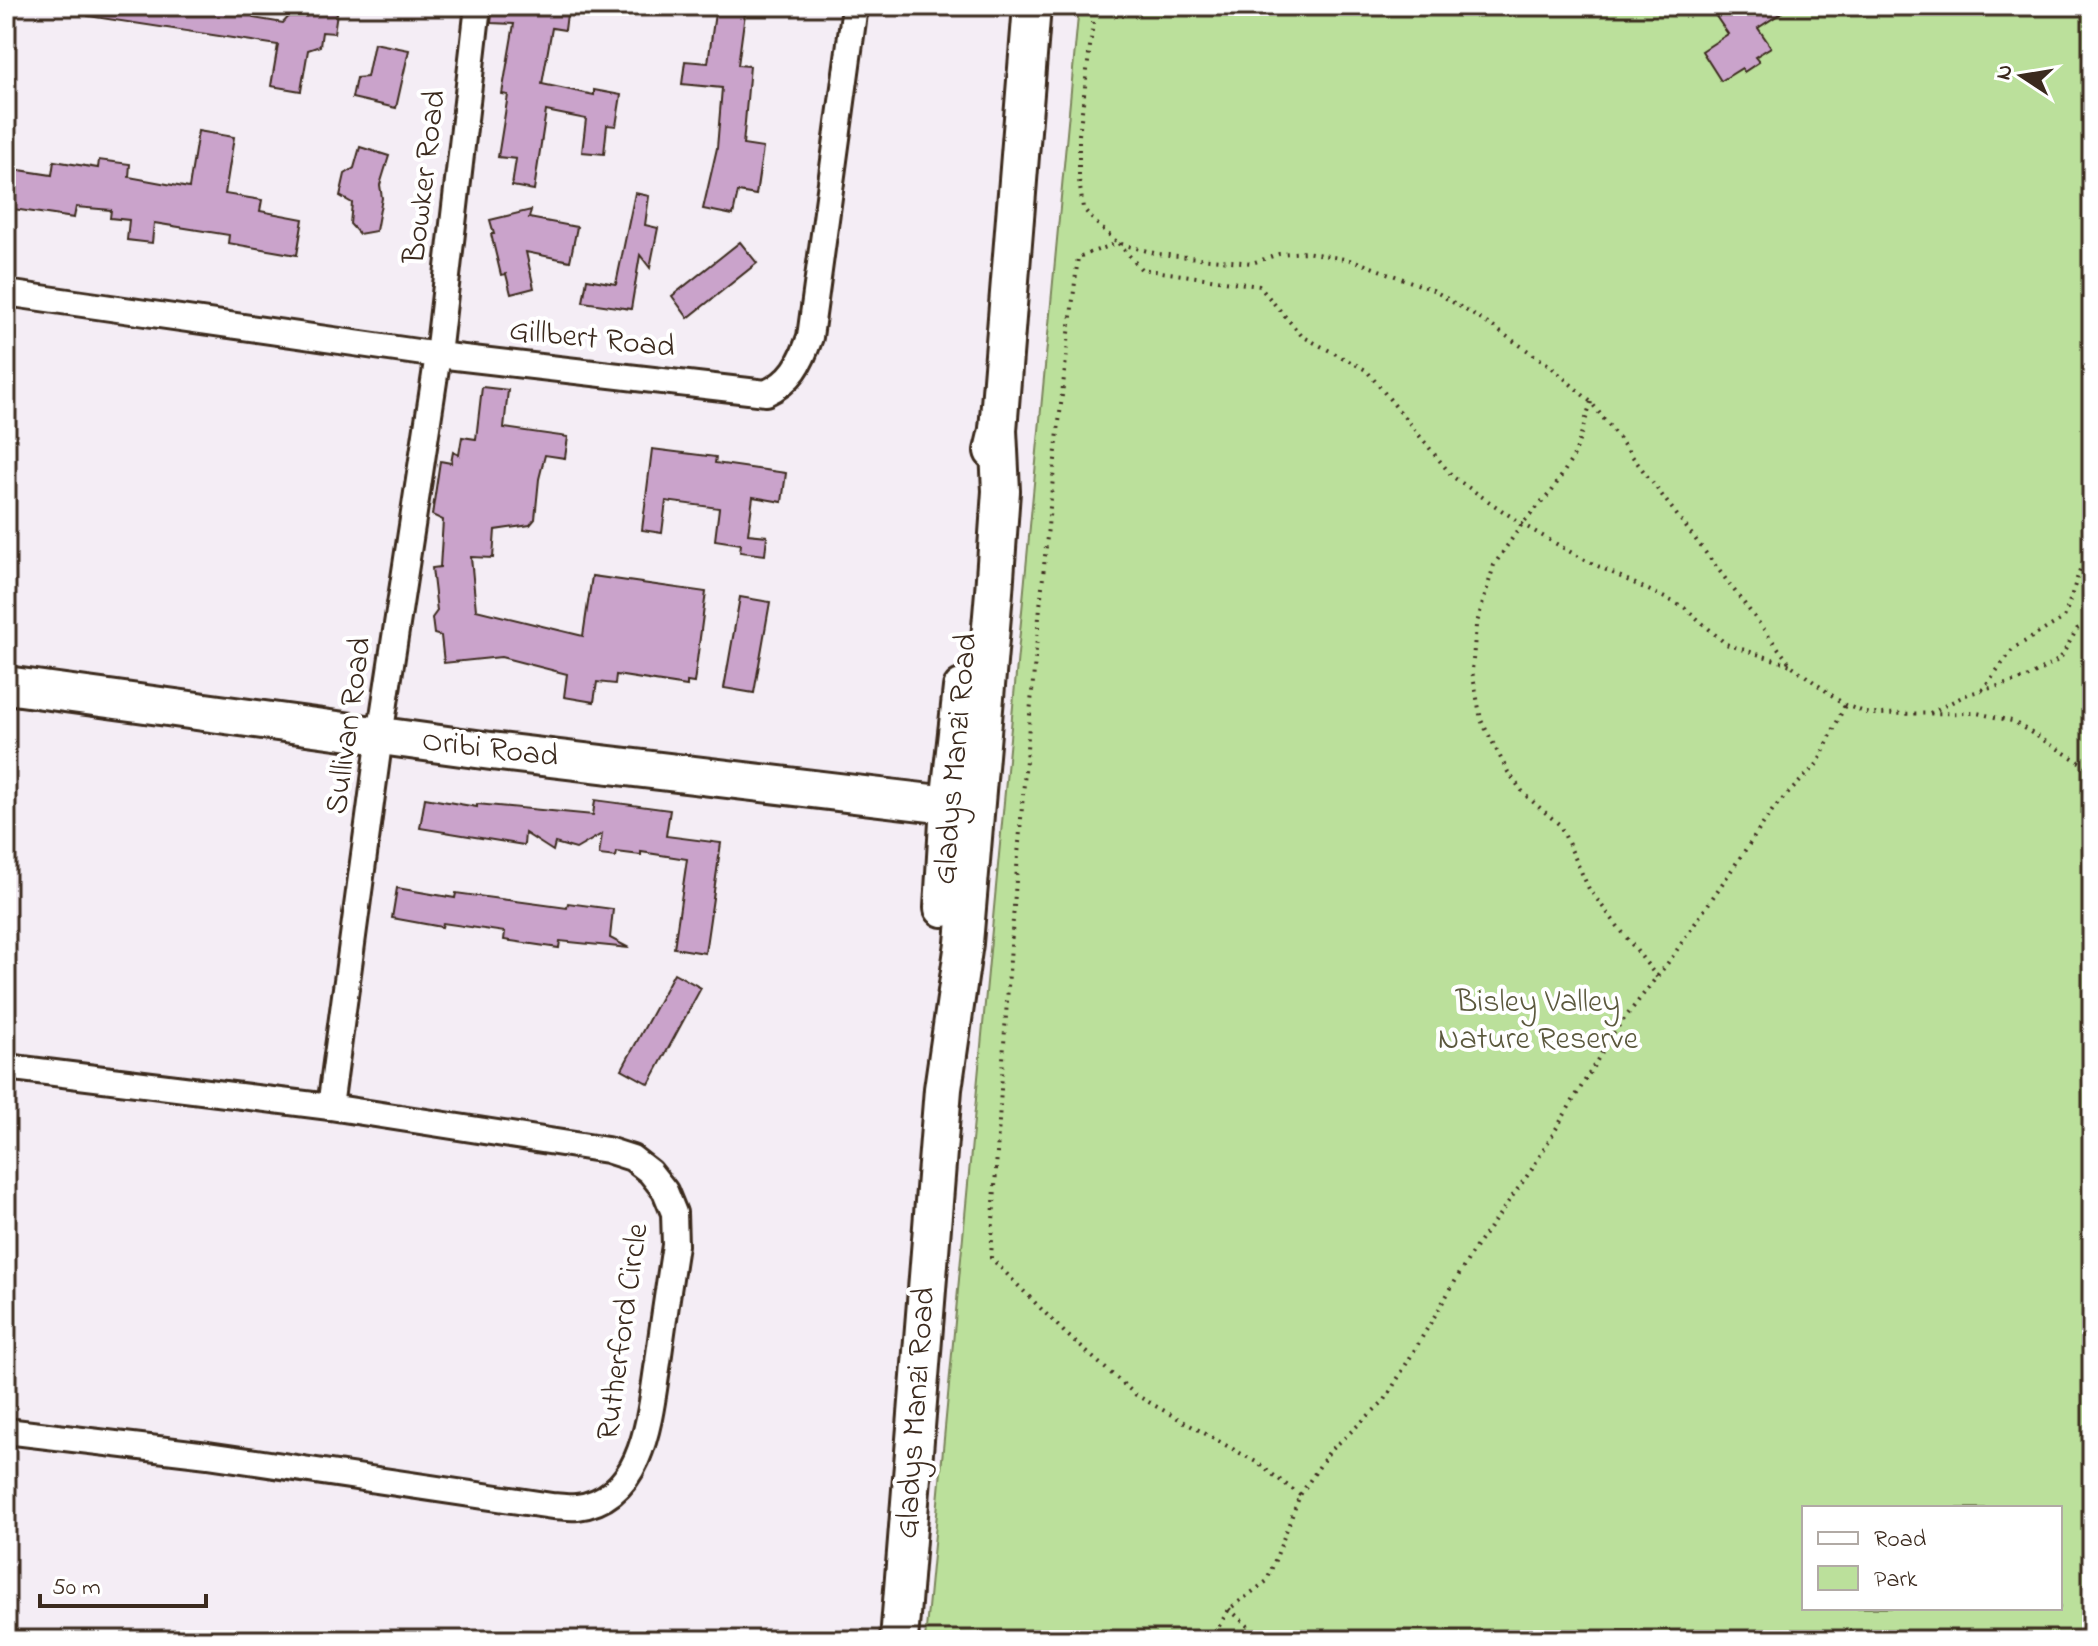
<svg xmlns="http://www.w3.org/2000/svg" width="2098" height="1646" viewBox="0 0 2098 1646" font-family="'Indie Flower',sans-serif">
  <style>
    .green { fill: #bbe09b; stroke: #7b855c; stroke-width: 2; fill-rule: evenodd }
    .building { fill: #caa3cb; stroke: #3b2a1e; stroke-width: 2 }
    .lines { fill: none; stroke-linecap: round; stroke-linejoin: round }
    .street-casing { stroke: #3b2a1e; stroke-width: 30 }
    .secondary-casing { stroke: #3b2a1e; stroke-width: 42 }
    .path { stroke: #3b2a1e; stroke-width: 4; stroke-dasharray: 2 6; stroke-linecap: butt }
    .street { stroke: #fff; stroke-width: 24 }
    .secondary { stroke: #fff; stroke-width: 36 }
    .labels { text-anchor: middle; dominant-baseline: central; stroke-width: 8; stroke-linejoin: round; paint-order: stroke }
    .street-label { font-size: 32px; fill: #3b2a1e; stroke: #fff }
    .park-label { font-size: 32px; fill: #5b583d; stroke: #fff }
  </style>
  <rect width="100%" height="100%" fill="#f4edf5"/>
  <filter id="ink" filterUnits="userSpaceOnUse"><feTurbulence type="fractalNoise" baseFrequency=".0125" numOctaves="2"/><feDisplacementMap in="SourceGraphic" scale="16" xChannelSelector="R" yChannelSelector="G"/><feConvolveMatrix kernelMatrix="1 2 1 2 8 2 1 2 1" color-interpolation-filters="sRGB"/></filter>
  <g filter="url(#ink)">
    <path class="green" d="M1079 6H2092V1640H925ZM1804 1508H2060V1608H1804Z"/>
    <g class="building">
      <polygon points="88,6 254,6 253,18 283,23 291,14 306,16 307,6 338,6 334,33 322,32 320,46 308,50 301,91 271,86 278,45 88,16"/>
      <polygon points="493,6 568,6 565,30 552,28 542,84 594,95 594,90 621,95 616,126 607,125 604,154 582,152 586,119 546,111 534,190 512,186 516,159 498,157 508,95 502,94 514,24 491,23"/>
      <polygon points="716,6 746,6 738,65 750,66 743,145 763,148 756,195 738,192 733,215 703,209 717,148 722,88 682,84 685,61 708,63"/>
      <polygon points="1709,6 1792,6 1758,28 1771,47 1755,57 1759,62 1744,72 1742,68 1721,81 1702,51 1728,34"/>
      <polygon points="374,43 409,50 396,108 352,98 356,78 367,77"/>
      <polygon points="198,131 234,137 225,194 262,200 260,211 303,219 297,255 228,243 229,235 154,223 152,243 127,240 129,220 110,218 111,210 76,207 74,218 6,208 6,168 52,175 54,161 98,168 99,160 130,164 129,177 189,188"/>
      <polygon points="360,147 389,156 380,185 382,198 376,231 359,234 350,224 352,203 340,196 345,174 354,168"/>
      <polygon points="635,193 649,196 645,225 658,228 650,268 640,255 631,309 583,302 587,279 616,284"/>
      <polygon points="531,210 529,218 577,227 570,261 526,252 534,288 511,294 506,274 501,275 491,234 494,234 490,220"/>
      <polygon points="740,242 757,263 688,318 672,296"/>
      <polygon points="482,387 508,390 504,428 568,437 565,458 545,455 539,479 535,519 530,525 495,530 493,558 471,557 476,610 583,636 592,576 706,592 694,683 687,682 687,686 616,675 615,684 597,682 594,702 564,697 567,674 501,657 444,663 441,636 434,634 432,618 437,611 432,568 440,567 443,520 432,515 440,461 451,463 453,452 459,455 462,437 476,439"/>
      <polygon points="652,449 716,457 715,463 786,473 782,502 753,497 748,534 767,536 765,555 740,552 741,544 715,540 719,508 666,501 662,533 642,530"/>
      <polygon points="740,597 770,602 754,693 724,688"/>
      <polygon points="425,798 477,807 477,804 593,815 595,800 670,810 666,836 721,843 705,953 674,948 687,859 641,852 641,855 617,852 616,857 599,855 602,834 576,849 555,843 553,851 525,833 524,845 420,828"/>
      <polygon points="397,888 455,898 456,893 567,908 568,903 613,909 610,938 629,948 560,941 559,948 504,940 505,932 443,923 442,927 392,918"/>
      <polygon points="674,973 701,988 649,1084 622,1069"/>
    </g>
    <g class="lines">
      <defs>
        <g id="street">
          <path d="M6 293 438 355 766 393C792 381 801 363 810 337L855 6"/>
          <path d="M6 1067 330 1107 607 1150 632 1158 650 1172 665 1191 674 1213 675 1245C669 1284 663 1323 658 1362 650 1413 645 1499 577 1507 569 1508 560 1506 552 1506L208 1455 6 1431"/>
          <polyline points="330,1107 380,736 438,355 478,6"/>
        </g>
        <g id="secondary">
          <polyline points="993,451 998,430 1032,6"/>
          <polyline points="6,685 491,751 973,808"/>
          <polyline points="943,908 949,805 962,688"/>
          <polyline points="899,1640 943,1089 964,943 994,592 1001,491 998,430"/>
        </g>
      </defs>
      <use href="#street" class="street-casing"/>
      <use href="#secondary" class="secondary-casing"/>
      <g class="path">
        <polyline points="1095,6 1079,135 1079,180 1083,208 1094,221 1118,243 1158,254 1252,263 1279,254 1306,252 1355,261 1433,290 1493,327 1549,365 1591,402 1791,665 1845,705 1870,714 1977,713 2012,721 2086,766 2092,767"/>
        <polyline points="1591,402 1575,454 1552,491 1522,524 1494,565 1476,626 1472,671 1481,720 1508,772 1525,795 1560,825 1589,889 1657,977"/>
        <polyline points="1982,690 2014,648 2064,618 2092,533"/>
        <polyline points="1930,713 1968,694 2025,679 2060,659 2077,629 2092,622"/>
        <path d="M1300 1495 1256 1462 1136 1395 1065 1333 991 1258C1009 924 1038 589 1078 257L1118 243 1141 269 1259 286 1302 336 1366 370 1453 477 1522 524 1581 558 1684 607 1726 644 1791 665"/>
        <polyline points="1229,1609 1259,1636 1271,1640"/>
        <polyline points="1211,1640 1229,1609 1267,1581 1300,1495 1329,1452 1385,1400 1473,1251 1532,1169 1614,1032 1670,960 1774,808 1818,763 1845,705"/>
      </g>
      <use href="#street" class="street"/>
      <use href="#secondary" class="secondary"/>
    </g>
  </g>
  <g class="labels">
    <g class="street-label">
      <text transform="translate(426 177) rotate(-83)">Bowker Road</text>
      <text transform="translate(592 340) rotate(6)">Gillbert Road</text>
      <text transform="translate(350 726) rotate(-82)">Sullivan Road</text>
      <text transform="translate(490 750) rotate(7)">Oribi Road</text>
      <text transform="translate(957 759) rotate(-85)">Gladys Manzi Road</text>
      <text transform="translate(624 1332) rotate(-82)">Rutherford Circle</text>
      <text transform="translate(917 1413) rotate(-86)">Gladys Manzi Road</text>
    </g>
    <g class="park-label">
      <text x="1538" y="1003">Bisley Valley<tspan x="1538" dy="37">Nature Reserve</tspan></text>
    </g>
  </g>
  <rect width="2098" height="1646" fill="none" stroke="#fff" stroke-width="32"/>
  <rect x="16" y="16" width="2066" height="1614" fill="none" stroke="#3b2a1e" stroke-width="3" filter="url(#ink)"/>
  <rect x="1802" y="1506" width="260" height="104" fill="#ffffff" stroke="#b1aaa5" stroke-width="2"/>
  <rect x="1818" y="1532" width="40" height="12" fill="#ffffff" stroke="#b1aaa5" stroke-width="2"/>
  <text x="1874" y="1546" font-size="24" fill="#3b2a1e">Road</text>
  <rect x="1818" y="1566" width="40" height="24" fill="#bbe09b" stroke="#b1aaa5" stroke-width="2"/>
  <text x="1874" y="1586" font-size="24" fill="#3b2a1e">Park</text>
  <g transform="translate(2022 76) rotate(282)" stroke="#ffffff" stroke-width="6" paint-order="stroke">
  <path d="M0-6L14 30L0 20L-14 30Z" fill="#3b2a1e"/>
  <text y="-12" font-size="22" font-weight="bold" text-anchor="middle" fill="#3b2a1e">N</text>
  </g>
  <path d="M40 1594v12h166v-12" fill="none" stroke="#3b2a1e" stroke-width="4"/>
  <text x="52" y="1594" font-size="24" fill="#3b2a1e" stroke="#ffffff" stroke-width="6" paint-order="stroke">50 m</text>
</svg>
